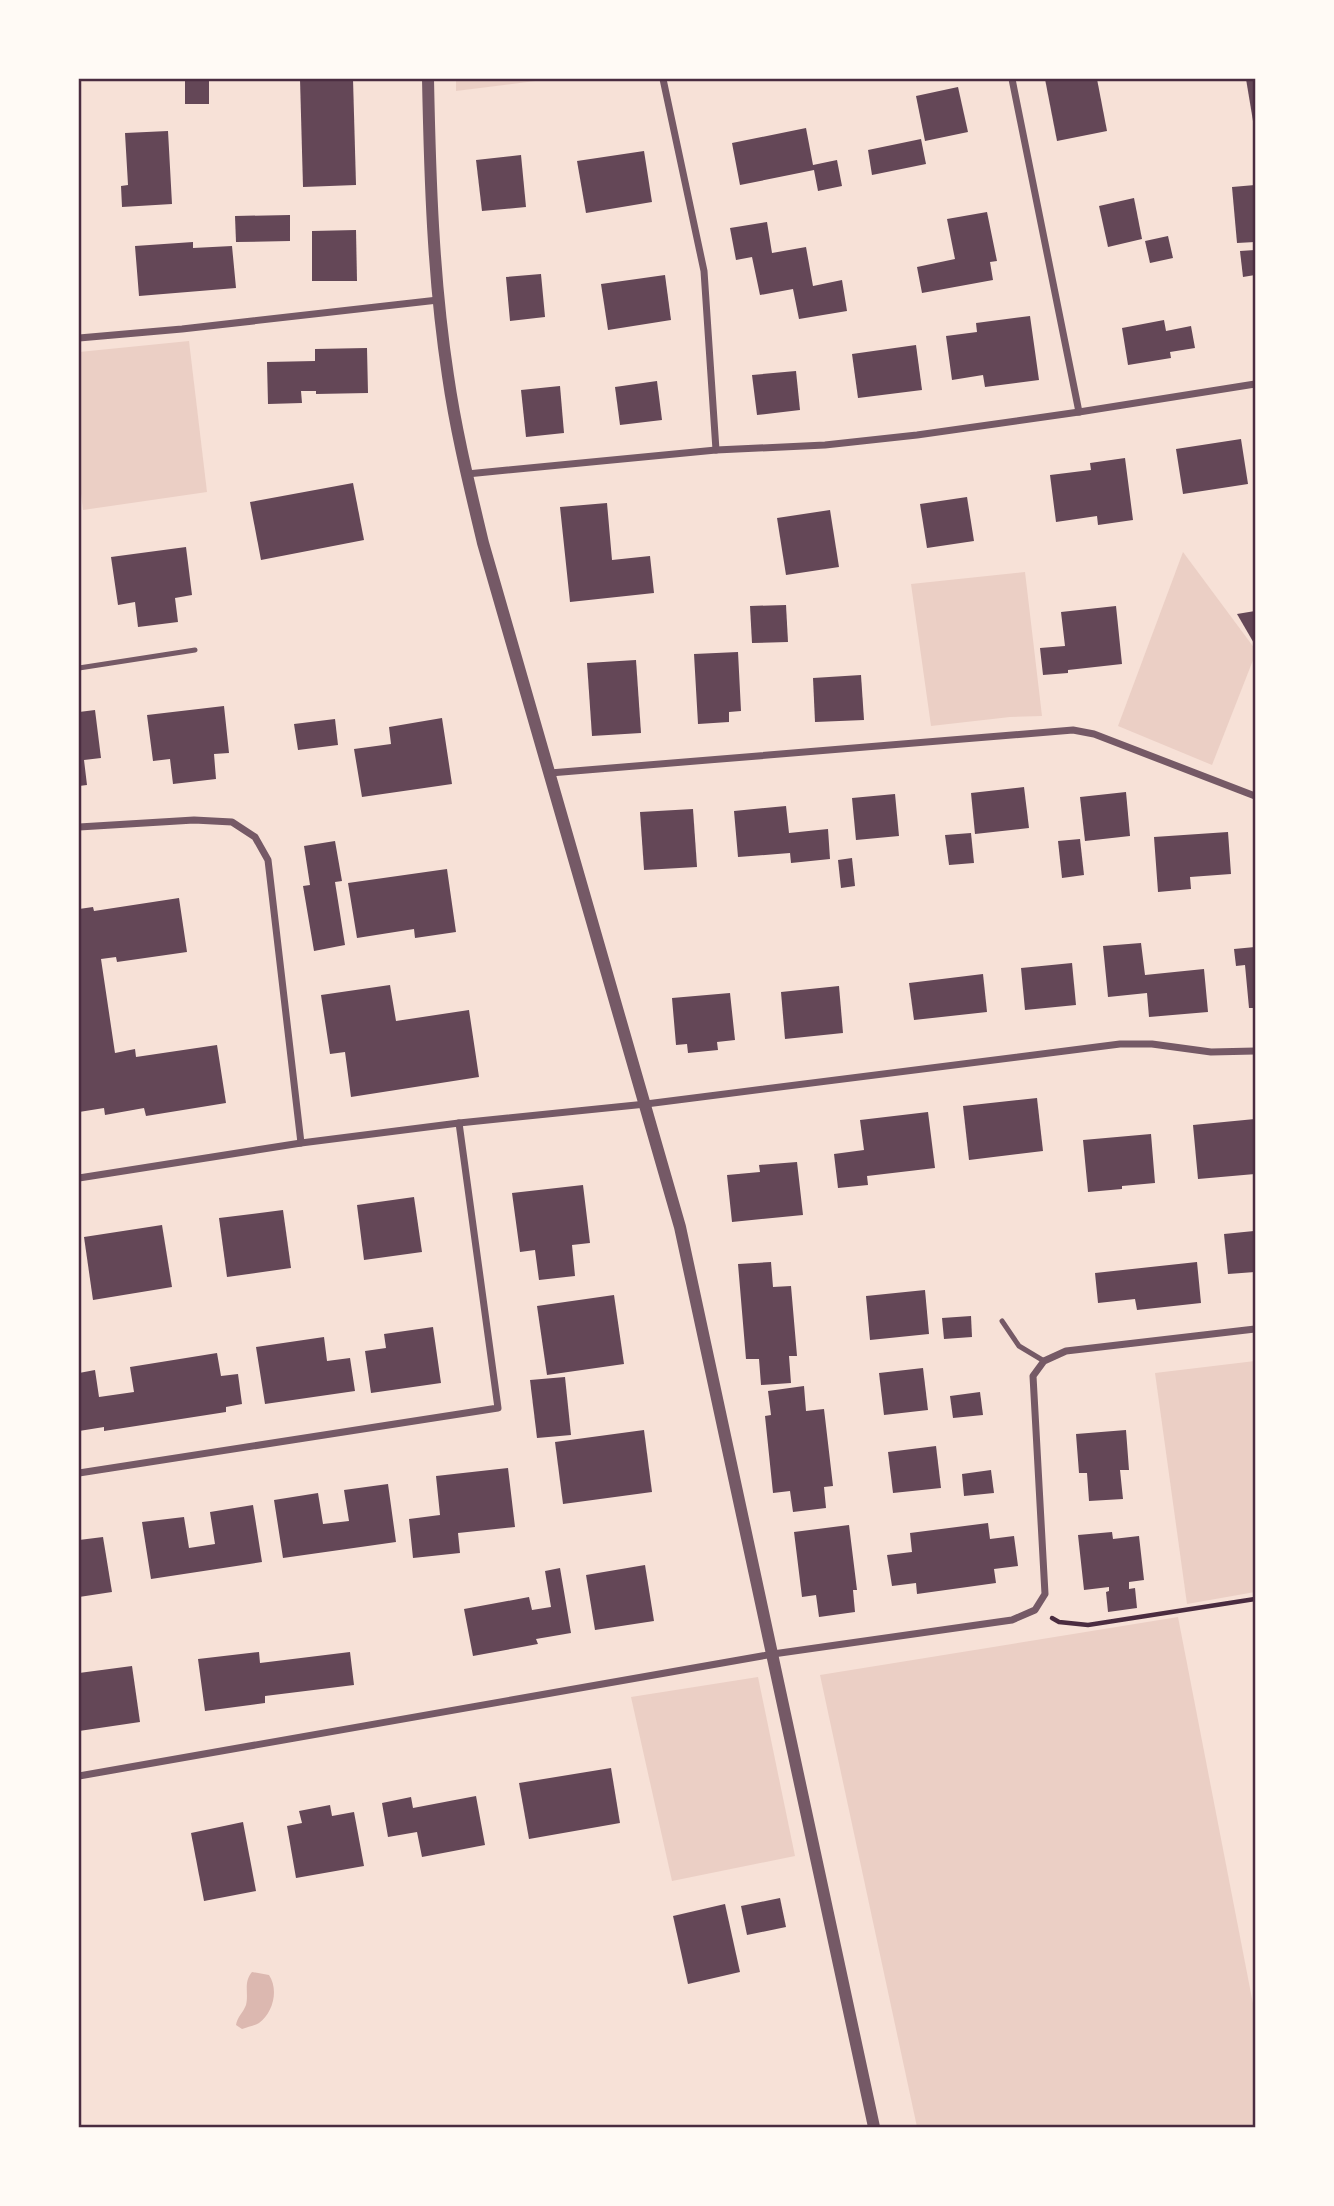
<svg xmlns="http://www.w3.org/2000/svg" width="1334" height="2206" viewBox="0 0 1334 2206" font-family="'Archivo Narrow',sans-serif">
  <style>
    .green { fill: #ebcfc5 }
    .water { fill: #dcb8b0 }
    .building { fill: #644757 }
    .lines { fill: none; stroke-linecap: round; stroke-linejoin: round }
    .path { stroke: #4a2c40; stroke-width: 4.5 }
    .service { stroke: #755966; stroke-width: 5 }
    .minor { stroke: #755966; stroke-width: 7 }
    .tertiary { stroke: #755966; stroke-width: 12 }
    .neatline { fill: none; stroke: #4a2c40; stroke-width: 2.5 }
  </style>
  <rect width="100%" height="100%" fill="#f7e1d7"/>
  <g class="green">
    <polygon points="456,79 551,79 456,91"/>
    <polygon points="189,341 207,492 83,510 79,477 79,352"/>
    <polygon points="1183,552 1255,649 1255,655 1212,765 1118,726"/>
    <polygon points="1025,572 1042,716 1010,717 931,726 911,584"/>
    <polygon points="1255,1361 1255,1592 1187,1604 1155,1373"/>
    <polygon points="1178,1617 1255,2014 1255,2127 917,2127 820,1675"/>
    <polygon points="758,1677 795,1856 672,1881 631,1697"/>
  </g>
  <path class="water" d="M252 1972 269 1975C279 1990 273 2013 259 2023 254 2026 247 2027 242 2029L236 2025C237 2017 243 2013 246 2005 249 1993 243 1983 252 1972Z"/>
  <g class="building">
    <rect x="185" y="79" width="24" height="25"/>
    <polygon points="300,79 353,79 356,185 303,187"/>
    <polygon points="1045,79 1097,79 1107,131 1057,141"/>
    <polygon points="1246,79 1255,79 1255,127 1254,127"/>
    <polygon points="958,87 968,132 925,141 916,96"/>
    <polygon points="806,128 813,165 837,160 842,186 818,191 814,170 740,185 732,143"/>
    <polygon points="168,131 172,204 122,207 121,186 128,185 125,133"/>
    <polygon points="921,139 926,164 872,175 868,150"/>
    <polygon points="644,151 652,202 586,213 577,161"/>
    <polygon points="521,155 526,207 482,211 476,160"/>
    <polygon points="1255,185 1255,242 1237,243 1232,187"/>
    <polygon points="1134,198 1142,239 1108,247 1099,206"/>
    <polygon points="987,212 997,261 990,262 993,280 922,293 917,267 955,259 947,219"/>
    <polygon points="290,215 290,241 236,242 235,216"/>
    <polygon points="767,222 772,253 806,247 813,286 842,280 847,311 799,319 793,289 760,295 752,257 736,260 730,228"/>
    <polygon points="356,230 357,281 312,281 312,231"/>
    <polygon points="1168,236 1173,258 1150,263 1145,241"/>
    <polygon points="193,242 193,248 232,246 236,288 139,296 135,246"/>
    <polygon points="1255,250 1255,275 1243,277 1240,251"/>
    <polygon points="541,274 545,317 510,321 506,277"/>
    <polygon points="665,275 671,320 608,330 601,284"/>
    <polygon points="1030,316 1039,380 985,387 983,375 952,380 946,336 977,332 976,323"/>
    <polygon points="1164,320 1166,331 1191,326 1195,348 1170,352 1171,358 1128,365 1122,328"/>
    <polygon points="916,345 922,390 858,398 852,354"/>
    <polygon points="367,348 368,393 316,394 316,391 301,391 302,403 268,404 267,362 315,361 315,349"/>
    <polygon points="796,371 800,410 757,415 752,375"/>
    <polygon points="657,381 662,420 620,425 615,387"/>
    <polygon points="560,386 564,433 526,437 521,390"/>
    <polygon points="1241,439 1248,484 1183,494 1176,449"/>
    <polygon points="1125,458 1133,520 1098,525 1097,516 1056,522 1050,475 1091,470 1090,463"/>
    <polygon points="353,483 364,540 261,560 250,502"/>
    <polygon points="967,497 974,541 927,548 920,504"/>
    <polygon points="607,503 612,560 650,556 654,593 570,602 560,507"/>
    <polygon points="830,510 839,567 786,575 777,518"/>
    <polygon points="186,547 192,595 175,598 178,622 138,627 135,602 118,605 111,557"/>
    <polygon points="786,605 788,642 752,643 750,606"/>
    <polygon points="1116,606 1122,664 1068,670 1068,673 1043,675 1040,648 1065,646 1061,612"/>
    <polygon points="1255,611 1255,645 1237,614"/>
    <polygon points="738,652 741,711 729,712 729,722 698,724 694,654"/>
    <polygon points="636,660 641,733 592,736 587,663"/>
    <polygon points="861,675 864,720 815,722 813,678"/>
    <polygon points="224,706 229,753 214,754 216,779 173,784 170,759 153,761 147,715"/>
    <polygon points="95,710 101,758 84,760 87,785 79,786 79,712"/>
    <polygon points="442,718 452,784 362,797 354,749 391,744 389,727"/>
    <polygon points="335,719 338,745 298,750 294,724"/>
    <polygon points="1024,787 1029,828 975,834 971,793"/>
    <polygon points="1126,792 1130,836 1085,841 1080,797"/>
    <polygon points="895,794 899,836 856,840 852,798"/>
    <polygon points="786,806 789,833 828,829 830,859 791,863 790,853 738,857 734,811"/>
    <polygon points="693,809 697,867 644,870 640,812"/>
    <polygon points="1228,832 1231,874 1190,877 1191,889 1158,892 1154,837"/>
    <polygon points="971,833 974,863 949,865 945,835"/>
    <polygon points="1080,839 1084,875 1062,878 1058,841"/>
    <polygon points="335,841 342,881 335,882 345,945 314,951 303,886 310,885 304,846"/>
    <polygon points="852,858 855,886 841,888 838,860"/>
    <polygon points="447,869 456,932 415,938 414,929 357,938 348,883"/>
    <polygon points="179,898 187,952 117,962 116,957 101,959 115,1053 135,1049 136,1057 217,1045 226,1103 146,1116 144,1108 105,1115 104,1108 79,1112 79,909 93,907 94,911"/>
    <polygon points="1141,943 1145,975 1204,969 1208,1012 1149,1017 1147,993 1108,997 1103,946"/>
    <polygon points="1255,947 1255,1008 1249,1008 1245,965 1236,966 1234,949"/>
    <polygon points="1072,963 1076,1005 1025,1010 1021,968"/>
    <polygon points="983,974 987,1012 914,1020 909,983"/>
    <polygon points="390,985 396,1021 469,1010 479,1077 351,1097 345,1052 330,1054 321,995"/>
    <polygon points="839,986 843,1033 785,1039 781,992"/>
    <polygon points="730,993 735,1040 717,1042 718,1050 688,1053 687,1044 676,1045 672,998"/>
    <polygon points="1037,1098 1043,1151 969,1160 963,1106"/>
    <polygon points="928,1112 935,1168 867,1176 868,1185 838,1188 834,1154 864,1150 860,1120"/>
    <polygon points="1255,1119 1255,1174 1198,1179 1193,1125"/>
    <polygon points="1151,1134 1155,1183 1122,1186 1122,1189 1088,1192 1083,1140"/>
    <polygon points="797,1162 803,1215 732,1222 727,1175 760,1172 759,1165"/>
    <polygon points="583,1185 590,1243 572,1245 575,1276 539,1280 535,1250 520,1252 512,1193"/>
    <polygon points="414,1197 422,1252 364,1260 357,1205"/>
    <polygon points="283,1210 291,1268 227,1277 219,1218"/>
    <polygon points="162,1225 172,1287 93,1300 84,1237"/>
    <polygon points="1254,1231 1255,1272 1228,1274 1224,1234"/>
    <polygon points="771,1262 773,1287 791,1286 797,1356 789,1356 791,1383 761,1385 759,1359 746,1359 738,1264"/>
    <polygon points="1197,1262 1201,1303 1137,1310 1135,1299 1098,1303 1095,1273"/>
    <polygon points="925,1290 929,1334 870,1340 866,1296"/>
    <polygon points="614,1295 624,1364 547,1375 537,1306"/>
    <polygon points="971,1316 972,1337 944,1339 942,1318"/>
    <polygon points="433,1327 441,1383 371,1393 365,1351 386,1348 384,1334"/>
    <polygon points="324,1337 327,1361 350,1358 355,1391 265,1404 256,1347"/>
    <polygon points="217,1353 221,1376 238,1374 242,1404 226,1407 226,1412 104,1431 104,1427 79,1431 79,1373 95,1370 99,1397 134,1392 130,1367"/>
    <polygon points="923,1368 928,1410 884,1415 879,1373"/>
    <polygon points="565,1377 571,1435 537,1438 530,1380"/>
    <polygon points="804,1386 806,1411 824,1409 833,1486 824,1487 826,1508 793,1512 790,1491 773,1493 765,1416 771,1415 768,1391"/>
    <polygon points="980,1392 983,1415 953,1418 950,1396"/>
    <polygon points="644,1430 652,1492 563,1504 555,1442"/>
    <polygon points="1126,1430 1129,1470 1120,1470 1123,1499 1089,1501 1087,1473 1079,1473 1076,1434"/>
    <polygon points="936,1446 941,1488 893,1493 888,1452"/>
    <polygon points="508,1468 515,1527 458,1533 460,1553 413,1558 409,1519 440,1515 436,1476"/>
    <polygon points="991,1470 994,1493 964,1496 962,1474"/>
    <polygon points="388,1484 396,1542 283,1558 274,1500 318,1493 323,1524 349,1521 344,1490"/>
    <polygon points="253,1505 262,1562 151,1579 142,1522 184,1517 189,1548 215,1544 210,1512"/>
    <polygon points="988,1523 990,1539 1014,1536 1018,1566 994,1569 996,1583 917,1594 916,1583 892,1586 887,1555 912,1552 910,1533"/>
    <polygon points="849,1525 857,1590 853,1590 855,1612 819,1617 816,1595 802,1597 794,1532"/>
    <polygon points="1112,1532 1113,1539 1139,1536 1144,1580 1129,1582 1129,1589 1135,1588 1137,1608 1108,1612 1106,1592 1109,1591 1109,1587 1084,1590 1078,1535"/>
    <polygon points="103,1537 112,1592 79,1597 79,1540"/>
    <polygon points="645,1565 654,1621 595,1630 586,1575"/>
    <polygon points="560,1568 571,1633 536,1639 538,1644 473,1656 464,1609 529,1597 532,1610 551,1607 545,1571"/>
    <polygon points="259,1652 260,1663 350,1652 354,1685 265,1696 265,1703 205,1711 198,1659"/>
    <polygon points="132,1666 140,1722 79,1731 79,1673"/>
    <polygon points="611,1768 620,1823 529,1839 519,1783"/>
    <polygon points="476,1796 485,1845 422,1857 417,1832 388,1837 382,1803 411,1797 413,1808"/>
    <polygon points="330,1805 332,1816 354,1812 364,1866 296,1878 287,1826 302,1823 299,1811"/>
    <polygon points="243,1822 256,1891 204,1901 191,1833"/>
    <polygon points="780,1898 786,1927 747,1935 741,1906"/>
    <polygon points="725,1904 740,1972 688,1984 673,1916"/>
  </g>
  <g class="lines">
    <polyline class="path" points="1052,1618 1059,1622 1088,1625 1255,1599"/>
    <g class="service">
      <polyline points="79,668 195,650"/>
      <polyline points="1002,1321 1019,1346 1044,1361"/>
    </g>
    <g class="minor">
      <polyline points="663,79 704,271 716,450"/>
      <polyline points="1012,79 1079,412"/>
      <polyline points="79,338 182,329 438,300"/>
      <polyline points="467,474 716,450 825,445 917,435 1079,412 1255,384"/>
      <polyline points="550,773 1073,730 1094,734 1255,796"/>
      <polyline points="79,827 194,820 232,822 255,837 268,860 301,1143"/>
      <polyline points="79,1178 301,1143 459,1123 646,1104 1120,1044 1152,1044 1211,1052 1255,1051"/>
      <polyline points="79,1473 498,1408 459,1123"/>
      <polyline points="79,1776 773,1654 1012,1620 1035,1610 1045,1594 1033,1376 1044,1361 1066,1351 1255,1329"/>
    </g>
    <path class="tertiary" d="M428 79C430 178 433 278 448 376 456 432 470 488 483 543L680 1227 874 2127"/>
  </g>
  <rect width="1334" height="2206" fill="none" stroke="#fffaf5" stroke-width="161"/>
  <rect x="80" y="80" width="1174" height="2046" class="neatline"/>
</svg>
